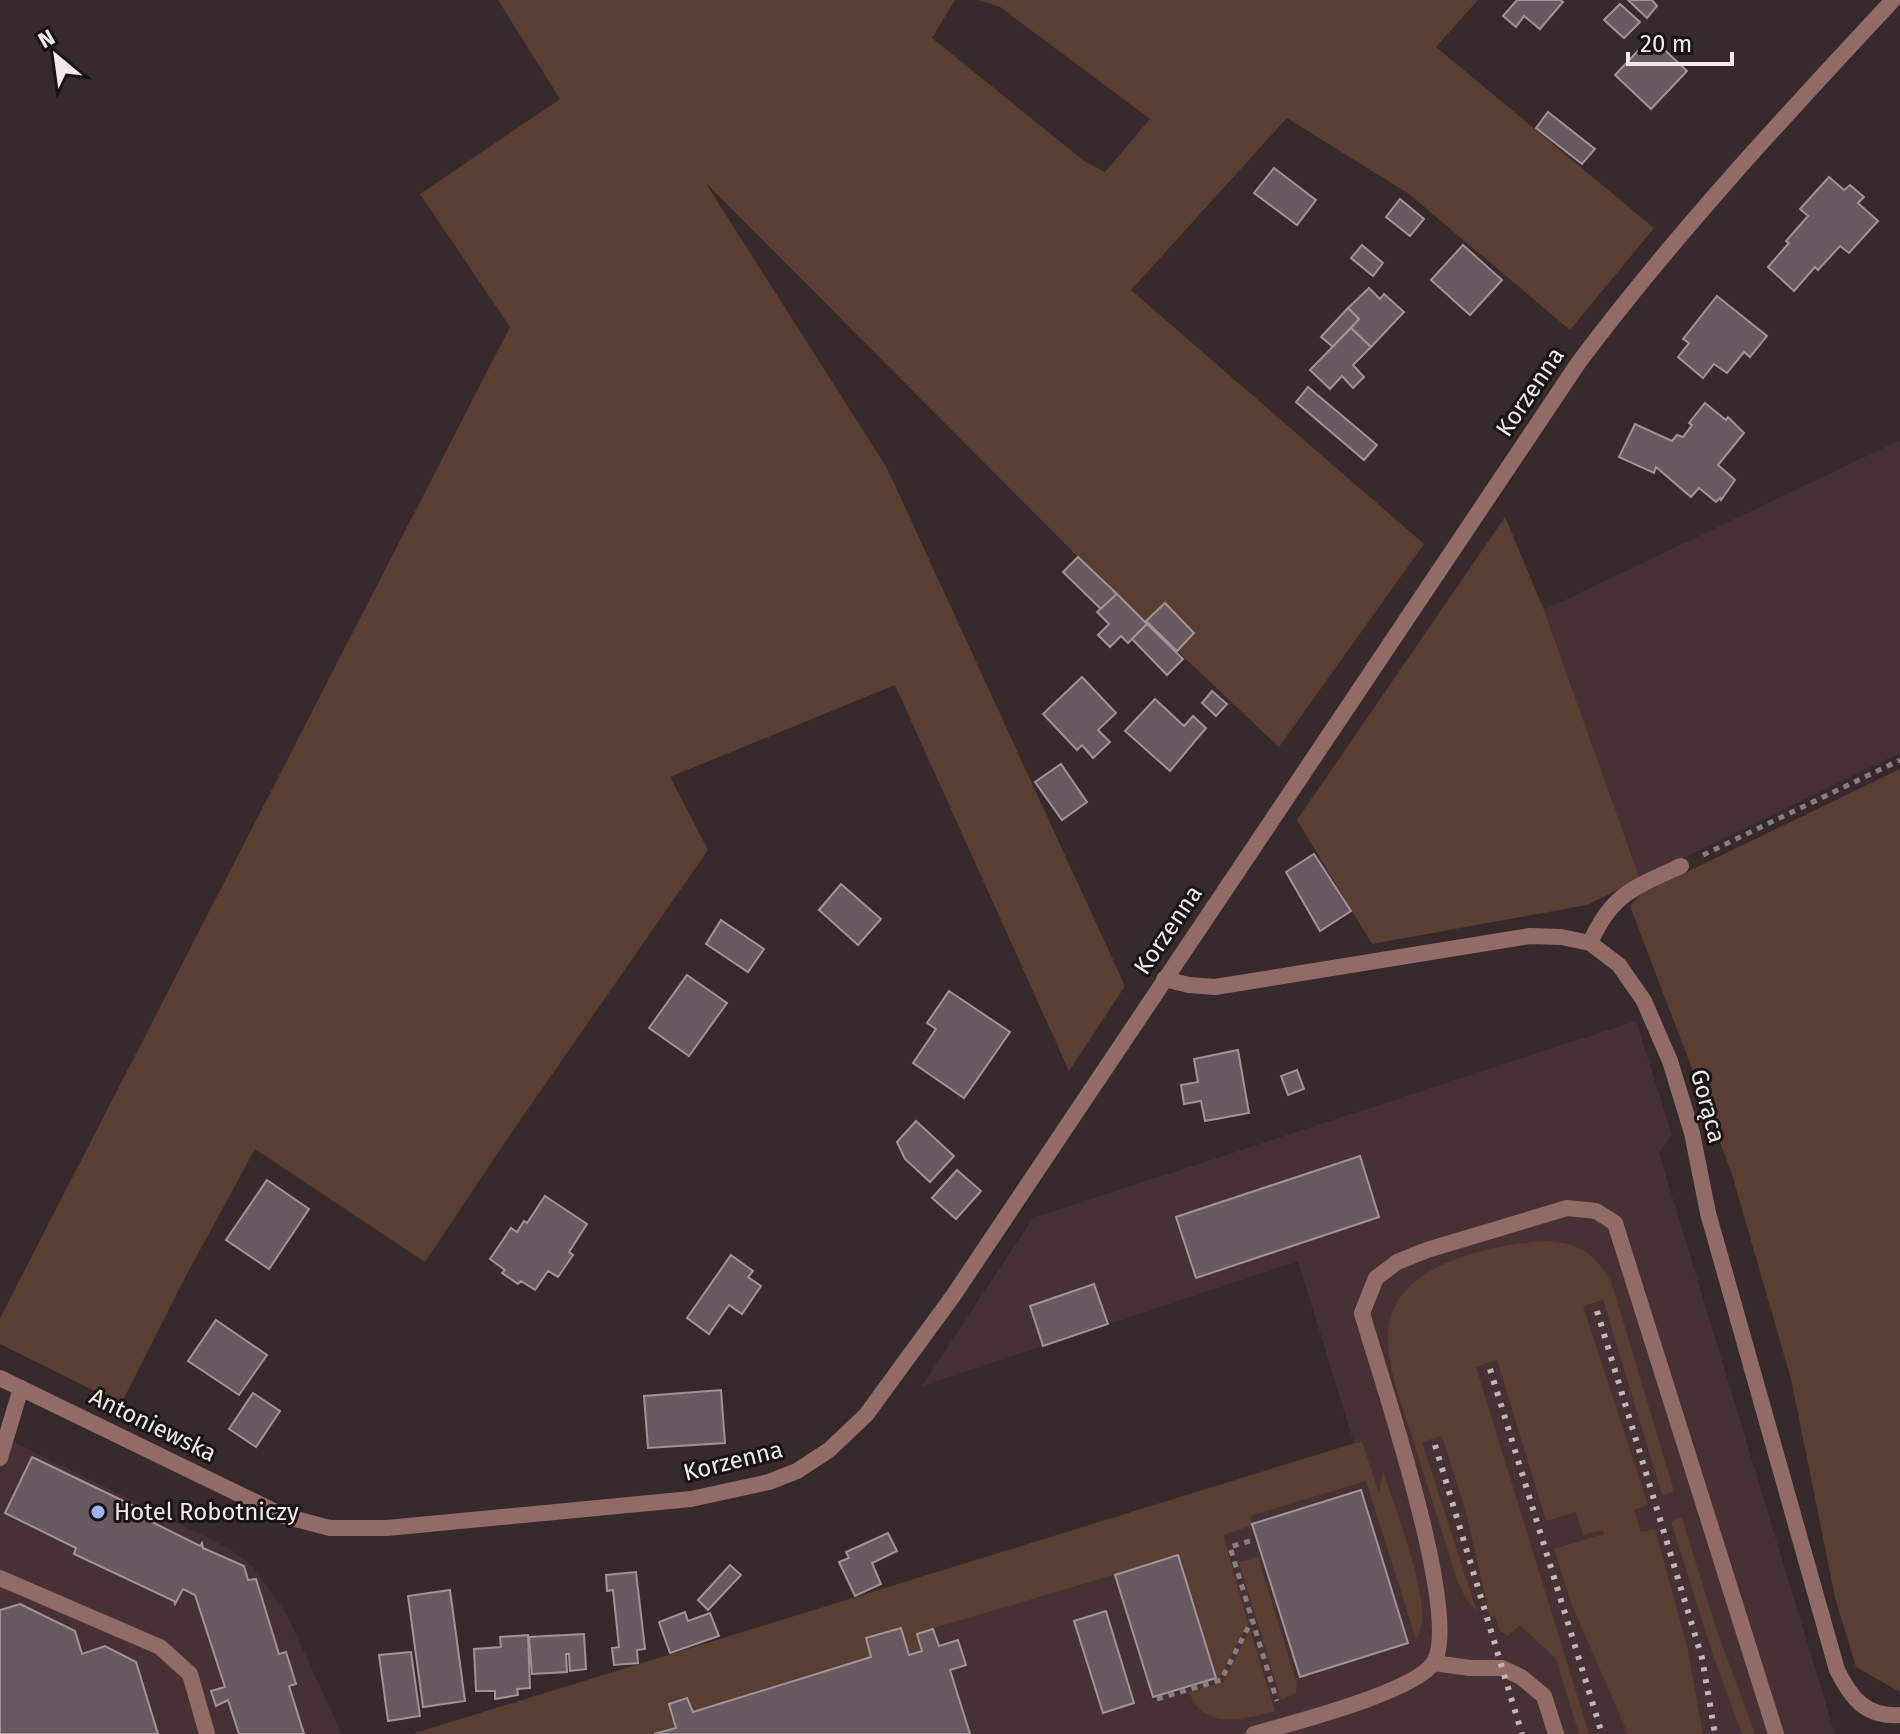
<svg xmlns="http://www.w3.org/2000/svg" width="1900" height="1734" viewBox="0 0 1900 1734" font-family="'Fira Sans',sans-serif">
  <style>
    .built { fill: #463134 }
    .green { fill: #5a3e31 }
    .building { fill: #685a60; stroke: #a19298; stroke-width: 2 }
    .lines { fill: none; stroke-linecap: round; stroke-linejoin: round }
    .path { stroke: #887d7f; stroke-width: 5; stroke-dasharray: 6 6; stroke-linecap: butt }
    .service { stroke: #936b66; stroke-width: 16 }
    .minor { stroke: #936b66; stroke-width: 16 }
    .rail { stroke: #c0b6b8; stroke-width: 6; stroke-dasharray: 4 8; stroke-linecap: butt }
    .poi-dot { fill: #a1b2fd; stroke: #1a1415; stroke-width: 3 }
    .labels { text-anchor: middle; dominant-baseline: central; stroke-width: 6; stroke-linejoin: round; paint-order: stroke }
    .street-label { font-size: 24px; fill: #f2e9ea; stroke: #1a1415 }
    .poi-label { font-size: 24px; fill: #f2e9ea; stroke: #1a1415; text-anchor: start }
  </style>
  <rect width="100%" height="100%" fill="#372a2c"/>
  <g class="built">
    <polygon points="1900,440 1900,753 1640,879 1544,610"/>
    <polygon points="1636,1021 1672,1135 1659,1153 1835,1734 412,1734 1354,1443 1298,1261 922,1386 1033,1218"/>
    <polygon points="0,1435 230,1549 253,1567 287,1615 342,1734 0,1734"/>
  </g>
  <g class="green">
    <polygon points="498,0 955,0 932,38 1084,161 1105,172 1150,119 1000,7 978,0 1478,0 1436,47 1654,228 1570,330 1409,194 1287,118 1131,290 1424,544 1279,747 1078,557 705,182 887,468 1125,986 1069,1071 895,685 670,777 708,850 503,1145 425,1262 255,1149 182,1283 121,1404 0,1344 0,1318 510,327 420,194 560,99"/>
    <polygon points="1505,517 1544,610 1640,879 1587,905 1372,944 1297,820"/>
    <polygon points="1900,769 1900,1692 1856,1667 1835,1598 1791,1379 1731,1171 1630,906 1641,894"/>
    <path d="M1545 1241C1580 1243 1595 1253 1612 1284L1674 1491 1662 1495 1603 1300 1583 1306 1648 1505 1634 1510 1641 1532 1655 1529 1687 1646 1703 1734H1628L1571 1603 1554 1549 1604 1534 1603 1530 1583 1535 1576 1512 1546 1521 1497 1360 1476 1367 1589 1734H1579L1556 1659 1520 1625 1508 1636 1500 1631 1495 1616 1490 1617 1466 1512 1442 1436 1422 1442 1477 1612 1465 1597 1457 1580C1442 1531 1426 1482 1411 1433 1401 1403 1388 1370 1388 1338 1386 1265 1489 1245 1545 1241Z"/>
    <path d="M1362 1441 1379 1494 1383 1471C1393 1503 1438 1614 1416 1639L1366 1481 1250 1516 1253 1525 1223 1535 1248 1624 1219 1678H1216L1178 1556 917 1633 922 1651 909 1655 900 1628 866 1638 871 1657 693 1712 687 1698 669 1704 676 1728 654 1734H412Z"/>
    <polygon points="1680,1517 1682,1518 1717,1631 1755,1734 1742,1734 1714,1658 1671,1522"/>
    <polygon points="1258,1557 1297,1684 1296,1693 1281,1700 1239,1562"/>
    <path d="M1250 1630 1275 1711C1244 1720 1204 1731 1189 1692L1223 1682Z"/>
  </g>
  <g class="building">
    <polygon points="1517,0 1560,0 1563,2 1540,29 1524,16 1516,27 1503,16"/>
    <polygon points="1628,0 1652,0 1657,6 1647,18"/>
    <polygon points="1620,4 1640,22 1624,38 1604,20"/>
    <polygon points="1651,37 1687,71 1651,109 1615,75"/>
    <polygon points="1548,112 1595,149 1582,164 1536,128"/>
    <polygon points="1274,168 1316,200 1297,225 1254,193"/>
    <polygon points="1829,177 1844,190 1850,185 1864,197 1858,203 1878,221 1849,253 1840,246 1818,270 1815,267 1794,291 1768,267 1789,243 1786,241 1808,216 1800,209"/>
    <polygon points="1400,199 1424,219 1410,236 1386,217"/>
    <polygon points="1362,245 1383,263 1373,276 1351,258"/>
    <polygon points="1463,245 1502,280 1470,315 1431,280"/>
    <polygon points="1369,288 1380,299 1384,294 1404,312 1371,347 1351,328 1359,319 1348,308"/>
    <polygon points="1717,296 1767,336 1750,357 1744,352 1727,373 1714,364 1703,378 1678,357 1689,343 1683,339"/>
    <polygon points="1348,308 1359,319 1333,347 1321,337"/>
    <polygon points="1351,328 1371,347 1353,365 1364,377 1353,388 1342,376 1330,389 1310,370"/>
    <polygon points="1308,387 1377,445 1364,460 1296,402"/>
    <polygon points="1705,403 1726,420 1728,417 1744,433 1718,465 1735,480 1721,500 1720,498 1716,502 1699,488 1691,497 1656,467 1654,473 1619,457 1635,424 1672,441 1677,435 1683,437 1692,425 1689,423"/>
    <polygon points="1078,557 1117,594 1101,609 1063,572"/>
    <polygon points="1117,594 1147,624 1128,643 1121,636 1110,647 1098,635 1109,624 1097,612"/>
    <polygon points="1165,603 1194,633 1177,651 1146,621"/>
    <polygon points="1147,624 1183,659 1167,675 1132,639"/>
    <polygon points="1082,677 1116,713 1098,730 1110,742 1093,758 1082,745 1077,750 1043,714"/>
    <polygon points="1212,691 1227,704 1216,716 1202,703"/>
    <polygon points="1155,699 1184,726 1193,716 1206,728 1170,771 1125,731"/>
    <polygon points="1061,764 1087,802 1062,820 1035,782"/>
    <polygon points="1314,854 1351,911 1320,931 1286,872"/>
    <polygon points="841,884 881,919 858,945 819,910"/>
    <polygon points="721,920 764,949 748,972 706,944"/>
    <polygon points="687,975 727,1003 689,1056 649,1028"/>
    <polygon points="949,991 1010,1032 964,1098 913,1063 936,1029 927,1023"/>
    <polygon points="1238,1050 1249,1113 1205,1121 1201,1101 1184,1104 1181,1085 1198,1082 1194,1059"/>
    <polygon points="1297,1070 1304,1089 1288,1095 1281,1076"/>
    <polygon points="916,1121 954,1156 930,1182 905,1159 897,1142"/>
    <polygon points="1360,1156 1379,1217 1196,1278 1176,1217"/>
    <polygon points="957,1170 981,1191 956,1219 932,1198"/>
    <polygon points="267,1180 309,1209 269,1269 226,1240"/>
    <polygon points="545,1196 587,1224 569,1252 573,1255 558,1277 548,1271 535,1290 521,1281 518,1284 502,1273 505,1270 490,1259 511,1228 517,1232 524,1221 527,1223"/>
    <polygon points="731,1255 753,1271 748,1277 761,1286 742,1314 729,1305 709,1334 687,1318"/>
    <polygon points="1094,1284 1108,1324 1043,1346 1030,1306"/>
    <polygon points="216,1320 267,1355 239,1395 188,1361"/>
    <polygon points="721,1390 725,1443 648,1448 644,1396"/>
    <polygon points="253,1393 280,1411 256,1447 229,1429"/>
    <polygon points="32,1457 134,1506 132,1512 200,1546 202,1543 203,1548 244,1566 248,1580 256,1579 279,1654 286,1652 296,1684 289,1686 304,1734 239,1734 228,1700 216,1706 211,1691 225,1687 195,1595 183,1589 175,1604 174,1601 74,1554 76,1548 5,1513"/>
    <polygon points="1361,1490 1408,1643 1300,1677 1252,1524"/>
    <polygon points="888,1533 897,1551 872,1563 881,1584 855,1596 839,1562 849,1558 846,1552"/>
    <polygon points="1178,1555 1216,1678 1153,1697 1115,1575"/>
    <polygon points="730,1565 741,1575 708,1610 698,1600"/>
    <polygon points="636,1572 645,1649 637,1650 638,1663 614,1665 612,1648 619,1647 613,1590 607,1591 606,1575"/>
    <polygon points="450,1590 465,1701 423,1707 408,1596"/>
    <polygon points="20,1604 75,1631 82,1654 105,1646 136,1662 158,1734 0,1734 0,1610"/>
    <polygon points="1106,1611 1134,1703 1103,1713 1074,1621"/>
    <polygon points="685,1612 688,1621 710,1613 719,1636 670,1653 659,1622"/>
    <polygon points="901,1628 909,1655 922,1651 917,1634 933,1629 939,1646 958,1640 966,1665 950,1670 970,1734 654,1734 676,1728 669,1704 687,1698 693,1712 871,1657 866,1638"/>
    <polygon points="584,1634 586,1669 570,1671 569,1654 566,1654 567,1672 532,1674 529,1637"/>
    <polygon points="528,1635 530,1688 517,1689 518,1695 495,1699 495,1691 476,1691 474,1649 501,1647 500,1637"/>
    <polygon points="411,1652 420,1716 388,1721 379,1655"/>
  </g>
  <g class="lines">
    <g class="path">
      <polyline points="1703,855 1900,760"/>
      <polyline points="1250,1541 1230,1547 1277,1701"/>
      <polyline points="1157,1699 1221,1680 1252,1620"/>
    </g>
    <g class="service">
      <path d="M1590 943C1612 893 1634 888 1681 866"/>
      <polyline points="0,1458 21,1388"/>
      <polyline points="0,1578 160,1647 190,1674 207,1734"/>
      <polyline points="1434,1663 1470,1668 1502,1668 1521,1677 1544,1696 1556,1734"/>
      <path d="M1254 1734C1291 1723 1416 1692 1434 1662 1462 1614 1379 1373 1362 1313L1376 1278 1397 1262 1427 1250 1567 1208 1596 1211 1615 1223 1776 1734"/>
    </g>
    <g class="minor">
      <path d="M1164 979 1189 985 1215 987 1530 936 1561 937 1590 943 1619 965 1644 1001 1670 1061 1692 1133 1708 1213 1837 1670C1851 1698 1865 1717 1900 1715"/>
      <path d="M0 1378 284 1516 330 1528H387L691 1499 769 1482 797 1471 829 1450 866 1415 953 1296 1579 362C1675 234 1784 117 1893 0"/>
    </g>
    <g class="rail">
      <polyline points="1597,1311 1702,1658 1715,1734"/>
      <polyline points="1490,1369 1602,1734"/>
      <polyline points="1435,1445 1522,1734"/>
    </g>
  </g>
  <circle class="poi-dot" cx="98" cy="1512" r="8"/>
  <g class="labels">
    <g class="street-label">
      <text transform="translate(1530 392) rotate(-56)">Korzenna</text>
      <text transform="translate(1168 930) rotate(-56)">Korzenna</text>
      <text transform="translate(1708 1106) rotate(75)">Gorąca</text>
      <text transform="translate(153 1425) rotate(26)">Antoniewska</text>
      <text transform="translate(733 1461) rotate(-14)">Korzenna</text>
    </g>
    <g class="poi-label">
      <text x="114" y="1512">Hotel Robotniczy</text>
    </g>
  </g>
  <g transform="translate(56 56) rotate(331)" stroke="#1a1415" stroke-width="6" paint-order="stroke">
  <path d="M0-6L14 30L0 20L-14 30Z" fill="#f2e9ea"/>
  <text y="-12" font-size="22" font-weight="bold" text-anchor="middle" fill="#f2e9ea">N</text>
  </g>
  <path d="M1628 52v12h104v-12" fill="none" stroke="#f2e9ea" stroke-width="4"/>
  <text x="1640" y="52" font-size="24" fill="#f2e9ea" stroke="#1a1415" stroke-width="6" paint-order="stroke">20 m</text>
</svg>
